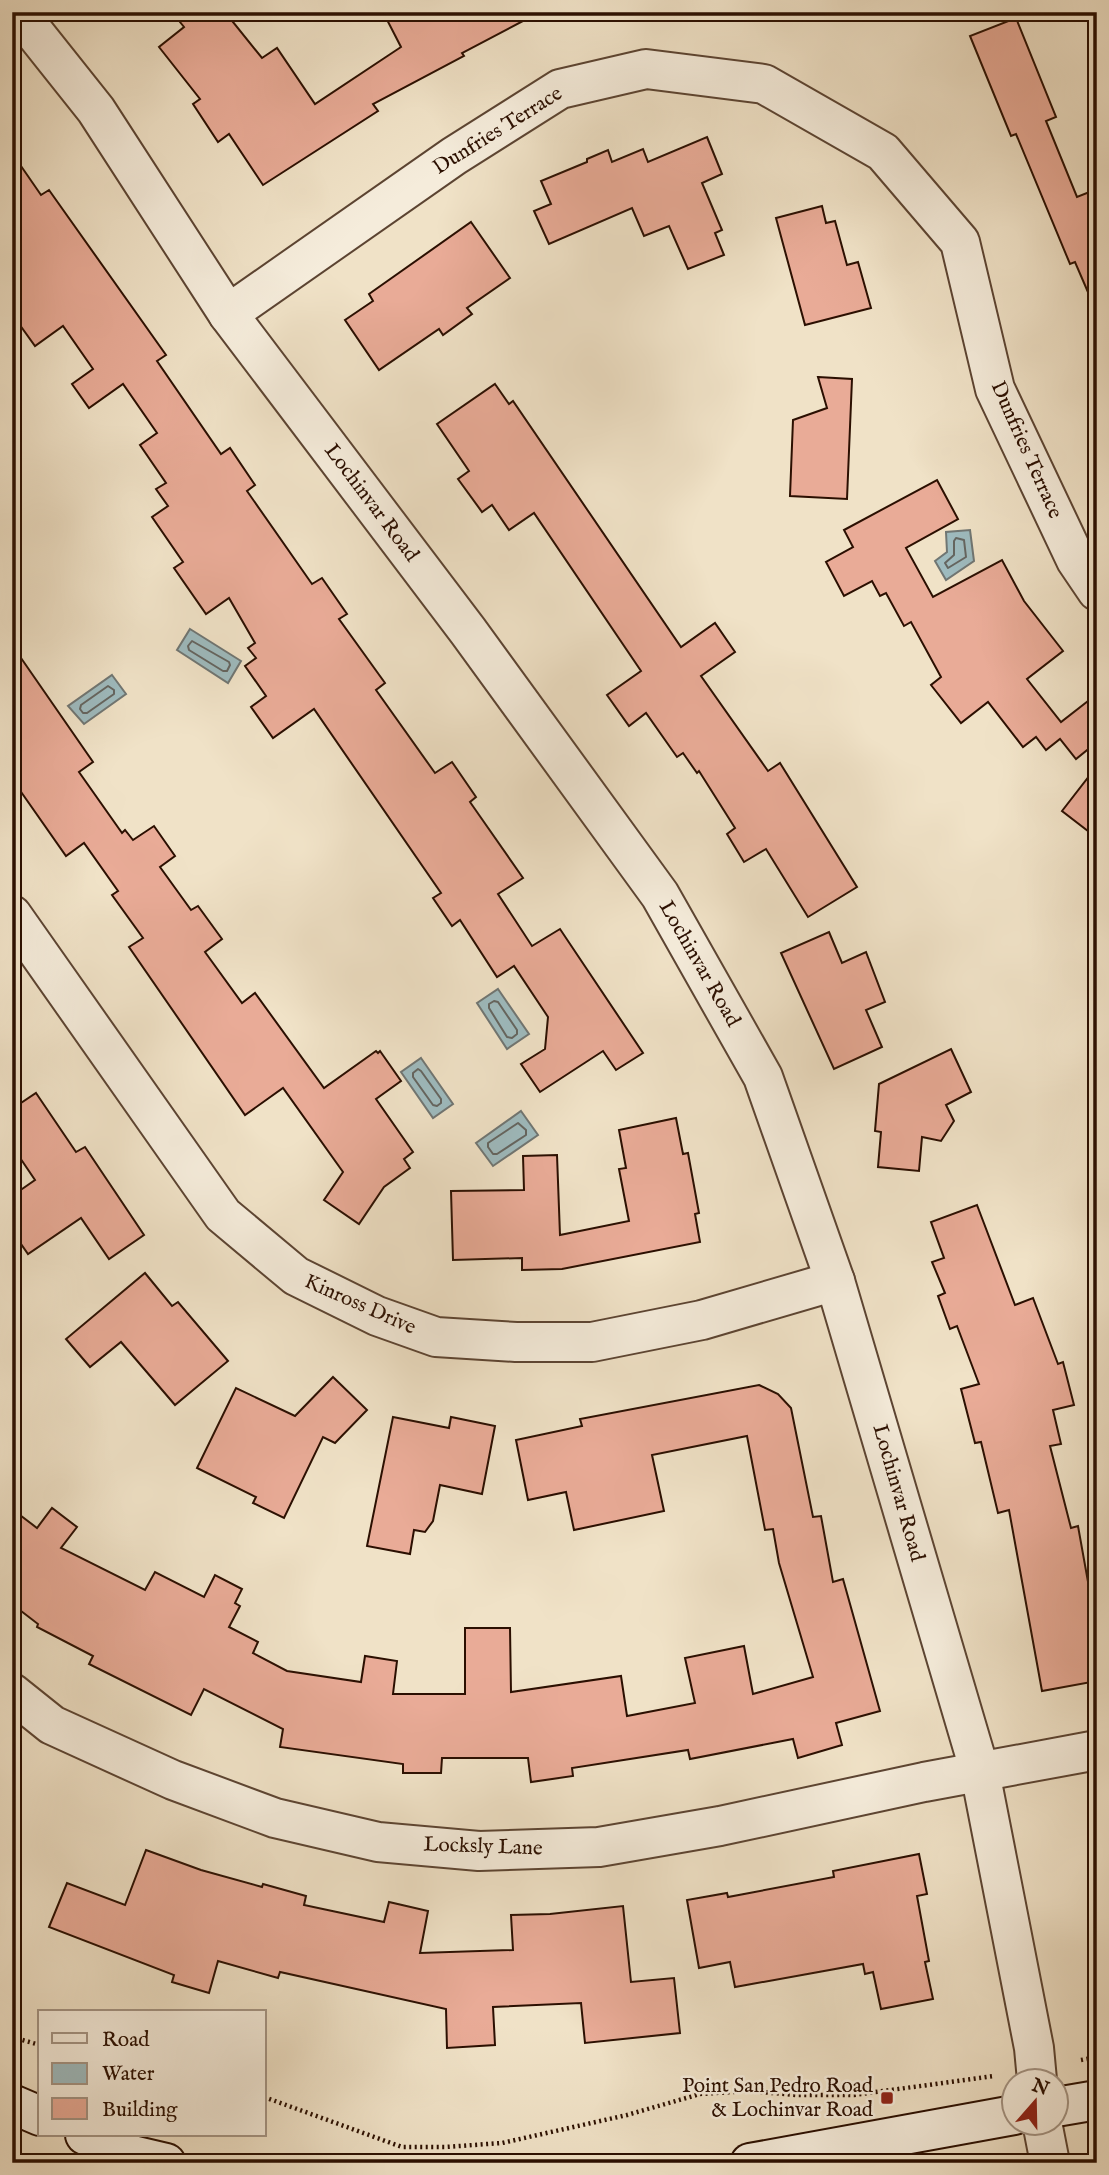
<svg xmlns="http://www.w3.org/2000/svg" width="1109" height="2175" viewBox="0 0 1109 2175" font-family="'IM FELL English',serif">
  <style>
    .water { fill: #9ebbbf; stroke: #707673; stroke-width: 2 }
    .lines { fill: none; stroke-linecap: round; stroke-linejoin: round }
    .shore { stroke: #646560; stroke-width: 2 }
    .building { fill: #e9ab97; stroke: #2b0f01; stroke-width: 2 }
    .street-casing { stroke: #5c4432; stroke-width: 42 }
    .secondary-casing { stroke: #2b0f01; stroke-width: 42 }
    .path { stroke: #2b0f01; stroke-width: 4.5; stroke-dasharray: 2 3.5; stroke-linecap: butt }
    .street { stroke: #f5ecdb; stroke-width: 38 }
    .secondary { stroke: #f5ecdb; stroke-width: 38 }
    .poi-dot { fill: #8f2418; stroke: #f5ecdb; stroke-width: 2.5 }
    .labels { text-anchor: middle; dominant-baseline: central; stroke-width: 5; stroke-linejoin: round; paint-order: stroke }
    .street-label { font-size: 21px; fill: #2b0f01; stroke: #f5ecdb }
    .poi-label { font-size: 21px; fill: #2b0f01; stroke: #f5ecdb; text-anchor: end }
  </style>
  <rect width="100%" height="100%" fill="#f0e2c7"/>
  <filter id="stains"><feTurbulence type="fractalNoise" baseFrequency=".00286" numOctaves="4"/><feColorMatrix values="0 0 0 0 .2 0 0 0 0 .09 0 0 0 0 .02 0 0 0 .5 -.17"/></filter>
  <radialGradient id="worn" r=".72"><stop offset=".6" stop-color="#630" stop-opacity="0"/><stop offset="1" stop-color="#630" stop-opacity=".3"/></radialGradient>
  <g class="water">
    <polygon points="970,530 974,561 946,580 935,561 947,552 946,532"/>
    <polygon points="190,629 241,661 228,683 177,650"/>
    <polygon points="112,675 126,694 84,724 68,706"/>
    <polygon points="498,989 529,1034 507,1049 477,1003"/>
    <polygon points="421,1058 453,1104 433,1118 401,1072"/>
    <polygon points="521,1111 538,1135 493,1166 476,1143"/>
  </g>
  <g class="lines">
    <g class="shore">
      <polygon points="956,538 964,540 966,557 948,568 945,563 954,555 954,541"/>
      <polygon points="192,641 229,662 230,665 227,671 223,671 189,650 188,646"/>
      <polygon points="108,686 114,690 114,694 87,713 83,713 80,709 81,705"/>
      <polygon points="494,1001 498,1002 517,1030 517,1034 512,1038 507,1037 489,1008 489,1004"/>
      <polygon points="418,1069 421,1071 441,1099 441,1103 437,1106 433,1105 413,1077 413,1073"/>
      <polygon points="518,1123 526,1130 526,1135 497,1154 493,1154 488,1147 488,1143"/>
    </g>
  </g>
  <g class="building">
    <polygon points="172,12 225,12 262,58 277,48 315,104 401,47 383,12 540,12 462,53 464,56 373,104 378,111 263,185 229,134 218,142 193,104 200,99 159,47 184,27"/>
    <polygon points="1016,18 1056,117 1046,121 1077,197 1097,189 1097,313 1075,262 1070,264 1016,134 1011,136 970,36"/>
    <polygon points="707,137 722,174 702,183 722,230 715,233 724,255 688,269 669,226 644,236 632,208 549,244 534,211 551,204 541,181 587,162 587,159 608,150 612,162 643,149 648,162"/>
    <polygon points="12,153 41,195 49,190 166,355 157,361 221,454 230,448 255,485 247,491 312,584 322,578 347,614 339,619 385,683 376,690 435,773 452,762 476,797 470,802 523,878 498,894 532,946 560,929 643,1053 616,1070 603,1051 540,1092 521,1064 545,1049 548,1017 514,966 497,977 460,920 452,926 433,898 441,893 314,709 273,738 251,707 266,696 245,666 256,658 248,648 255,643 229,598 206,614 174,568 183,562 152,517 168,506 156,489 166,483 140,445 157,433 123,384 89,408 72,384 93,369 63,326 35,346 12,314"/>
    <polygon points="822,206 826,223 835,221 847,265 858,262 871,308 805,325 776,218"/>
    <polygon points="471,222 510,278 467,308 472,314 443,335 439,329 379,370 345,320 373,301 369,294"/>
    <polygon points="818,377 852,379 847,499 790,496 793,420 827,408"/>
    <polygon points="495,384 509,404 513,401 681,647 715,623 735,652 701,676 768,771 780,763 857,887 808,917 766,849 744,862 727,834 735,828 699,771 697,773 683,753 677,757 646,713 629,726 607,695 641,671 534,513 509,530 492,505 482,512 458,479 469,471 437,424"/>
    <polygon points="937,480 958,519 906,548 933,597 1002,560 1024,601 1063,651 1027,679 1061,722 1097,694 1097,742 1076,759 1060,739 1046,750 1036,737 1023,747 988,702 961,723 931,685 941,677 911,622 904,626 886,593 880,596 872,581 844,596 826,562 853,547 844,530"/>
    <polygon points="12,645 93,762 79,772 122,833 125,830 133,840 154,826 175,856 160,867 191,910 198,906 222,939 205,952 242,1003 255,993 324,1088 376,1051 378,1053 380,1051 401,1081 376,1099 413,1152 404,1159 410,1168 384,1187 359,1224 324,1200 343,1172 283,1088 245,1115 129,947 143,938 112,895 118,891 84,843 66,856 12,779"/>
    <polygon points="1097,766 1097,838 1062,811"/>
    <polygon points="829,932 842,963 866,952 885,1002 866,1010 882,1047 834,1069 781,953"/>
    <polygon points="951,1049 971,1092 946,1105 954,1121 941,1141 922,1137 919,1171 878,1167 881,1132 875,1131 879,1084"/>
    <polygon points="36,1093 76,1152 85,1147 144,1235 109,1259 81,1218 28,1254 12,1231 12,1196 35,1180 12,1146 12,1109"/>
    <polygon points="676,1118 683,1154 688,1153 699,1213 695,1214 700,1242 562,1269 522,1270 522,1258 453,1260 451,1191 524,1190 523,1156 557,1155 560,1235 629,1221 619,1169 626,1168 619,1130"/>
    <polygon points="977,1205 1015,1305 1033,1298 1058,1364 1063,1362 1074,1405 1053,1410 1061,1444 1050,1446 1071,1528 1078,1526 1097,1632 1097,1681 1042,1691 1009,1510 998,1513 981,1442 975,1443 961,1389 979,1384 957,1326 950,1329 938,1296 945,1293 932,1262 944,1258 931,1222"/>
    <polygon points="145,1273 172,1306 178,1302 228,1361 175,1405 121,1342 90,1367 66,1339"/>
    <polygon points="333,1377 367,1410 335,1443 323,1437 284,1518 253,1503 256,1497 197,1468 236,1388 295,1416"/>
    <polygon points="759,1385 778,1394 791,1408 813,1517 821,1516 833,1582 843,1579 880,1711 836,1723 842,1745 798,1758 793,1739 690,1759 688,1750 572,1768 573,1776 531,1782 528,1758 442,1758 441,1773 403,1773 403,1764 280,1747 283,1729 204,1689 191,1715 89,1664 93,1656 37,1627 38,1624 12,1604 12,1509 37,1528 52,1508 77,1527 61,1548 145,1590 155,1572 204,1597 215,1575 242,1589 235,1603 240,1606 229,1627 258,1642 253,1653 287,1671 361,1682 365,1656 397,1661 393,1694 465,1694 465,1628 510,1628 511,1692 621,1676 627,1716 695,1703 685,1658 744,1646 753,1694 813,1677 779,1563 773,1529 765,1530 747,1436 652,1455 664,1511 574,1530 566,1492 528,1500 516,1440 582,1426 580,1419"/>
    <polygon points="393,1417 449,1428 451,1417 495,1426 482,1494 440,1485 433,1521 425,1532 414,1530 410,1554 367,1546"/>
    <polygon points="146,1850 201,1870 262,1887 263,1884 306,1896 304,1905 384,1922 389,1902 428,1911 420,1953 513,1950 511,1915 550,1914 623,1906 631,1982 674,1978 680,2033 585,2043 581,2003 493,2007 495,2045 447,2048 446,2009 280,1972 278,1978 218,1961 209,1993 172,1982 174,1975 49,1927 67,1883 125,1905"/>
    <polygon points="919,1854 927,1894 917,1896 929,1961 925,1962 933,1999 881,2009 873,1972 865,1974 863,1964 735,1987 730,1962 699,1968 687,1900 727,1893 728,1897 834,1877 833,1871"/>
  </g>
  <g class="lines">
    <defs>
      <g id="street">
        <polyline points="18,12 96,110 228,314 468,631 660,895 763,1077 835,1281 980,1772 1034,2048 1037,2080"/>
        <polyline points="228,314 454,156 560,89 646,69 764,84 883,152 960,242 995,389 1076,560 1097,591"/>
        <polyline points="12,915 223,1215 296,1276 377,1316 436,1337 516,1342 592,1342 702,1320 835,1281"/>
        <polyline points="12,1693 52,1725 173,1780 275,1818 378,1842 479,1851 599,1847 720,1826 924,1782 1097,1750"/>
        <polyline points="1042,2122 1050,2163"/>
      </g>
      <g id="secondary">
        <polyline points="12,2104 40,2116"/>
        <polyline points="1056,2107 1097,2100"/>
        <polyline points="85,2135 132,2155 166,2163"/>
        <polyline points="750,2163 1014,2115"/>
      </g>
    </defs>
    <use href="#street" class="street-casing"/>
    <use href="#secondary" class="secondary-casing"/>
    <g class="path">
      <polyline points="12,2037 40,2045"/>
      <polyline points="1081,2060 1097,2057"/>
      <polyline points="264,2097 402,2147 445,2147 502,2143 627,2115 700,2094 749,2091 796,2095 854,2095 994,2076"/>
    </g>
    <use href="#street" class="street"/>
    <use href="#secondary" class="secondary"/>
  </g>
  <rect class="poi-dot" x="880" y="2091" width="14" height="14" rx="3.5"/>
  <g class="labels">
    <g class="street-label">
      <text transform="translate(498 131) rotate(-32)">Dunfries Terrace</text>
      <text transform="translate(1026 450) rotate(66)">Dunfries Terrace</text>
      <text transform="translate(371 503) rotate(53)">Lochinvar Road</text>
      <text transform="translate(699 964) rotate(60)">Lochinvar Road</text>
      <text transform="translate(360 1305) rotate(24)">Kinross Drive</text>
      <text transform="translate(898 1493) rotate(74)">Lochinvar Road</text>
      <text transform="translate(483 1847) rotate(2)">Locksly Lane</text>
    </g>
    <g class="poi-label">
      <text x="873" y="2086">Point San Pedro Road<tspan x="873" dy="24">&amp; Lochinvar Road</tspan></text>
    </g>
  </g>
  <rect width="1109" height="2175" fill="none" stroke="#f0e2c7" stroke-width="42"/>
  <rect x="14" y="14" width="1081" height="2147" fill="none" stroke="#2b0f01" stroke-width="3.5"/>
  <rect x="21" y="21" width="1067" height="2133" fill="none" stroke="#2b0f01" stroke-width="2"/>
  <rect x="38" y="2010" width="228" height="126" fill="#f5ecdb" stroke="#a49484" stroke-width="2"/>
  <rect x="52" y="2033" width="35" height="10" fill="#f5ecdb" stroke="#a49484" stroke-width="2"/>
  <text x="102" y="2046" font-size="21" fill="#2b0f01">Road</text>
  <rect x="52" y="2063" width="35" height="21" fill="#9ebbbf" stroke="#a49484" stroke-width="2"/>
  <text x="102" y="2080" font-size="21" fill="#2b0f01">Water</text>
  <rect x="52" y="2098" width="35" height="21" fill="#e9ab97" stroke="#a49484" stroke-width="2"/>
  <text x="102" y="2116" font-size="21" fill="#2b0f01">Building</text>
  <g transform="translate(1035 2102) rotate(20)"><circle r="33" fill="#f5ecdb" stroke="#a49484" stroke-width="2"/>
  <path d="M0-5L12 26L0 18L-12 26Z" fill="#8f2418"/>
  <text y="-10" font-size="19" font-weight="bold" text-anchor="middle" fill="#2b0f01">N</text>
  </g>
  <rect width="100%" height="100%" filter="url(#stains)"/>
  <rect width="100%" height="100%" fill="url(#worn)"/>
</svg>
